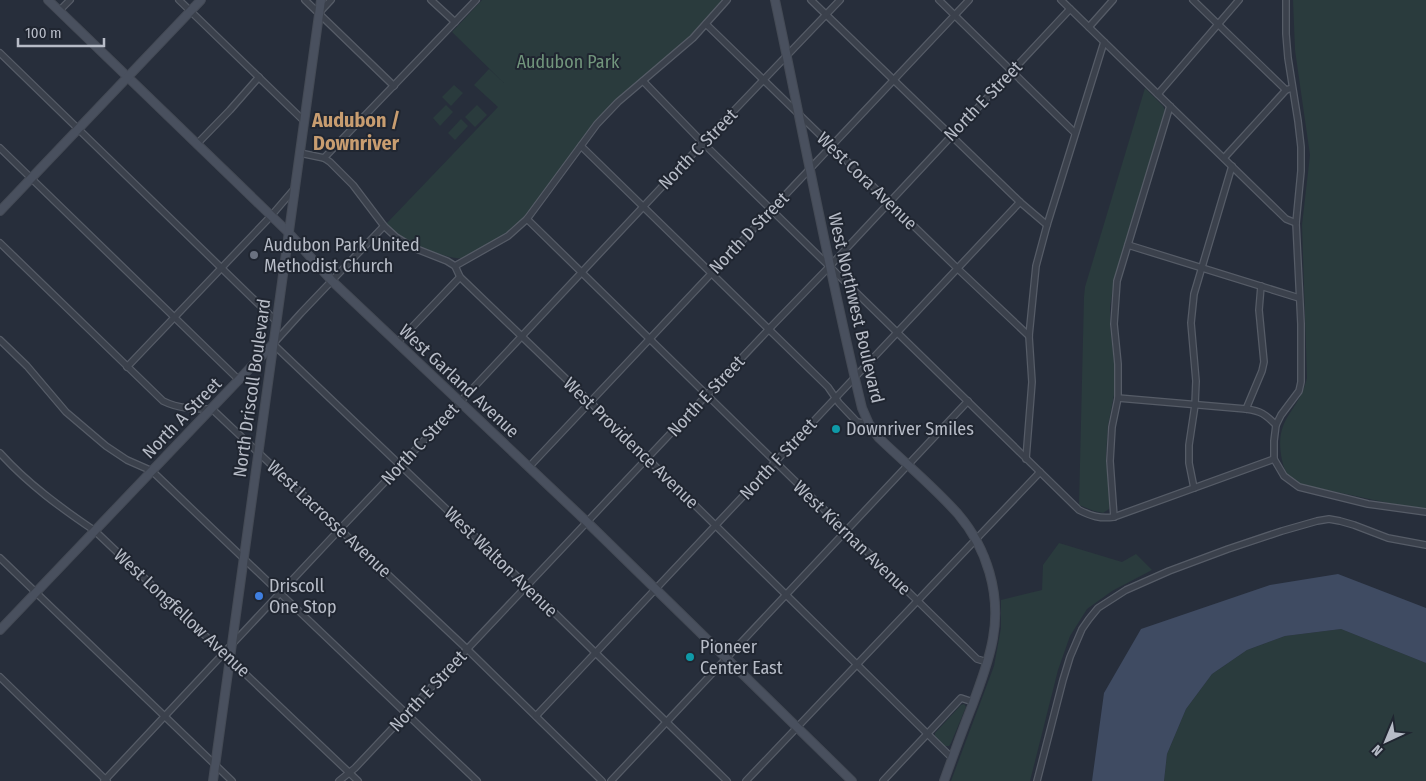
<svg xmlns="http://www.w3.org/2000/svg" width="1426" height="781" viewBox="0 0 1426 781" font-family="'Fira Sans Condensed',sans-serif">
  <style>
    .green { fill: #2a3b3d }
    .water { fill: #3f4b62 }
    .lines { fill: none; stroke-linecap: round; stroke-linejoin: round }
    .street-casing { stroke: #565c67; stroke-width: 8 }
    .secondary-casing { stroke: #444a55; stroke-width: 10 }
    .street { stroke: #3b414c; stroke-width: 5.5 }
    .secondary { stroke: #49505e; stroke-width: 8 }
    .worship-dot { fill: #6b7280; stroke: #202631; stroke-width: 2 }
    .culture-dot { fill: #0f9aa8; stroke: #202631; stroke-width: 2 }
    .shop-dot { fill: #3f7fe0; stroke: #202631; stroke-width: 2 }
    .labels { text-anchor: middle; dominant-baseline: central; stroke-width: 4; stroke-linejoin: round; paint-order: stroke }
    .park-label { font-size: 18px; fill: #71957c; stroke: #202631 }
    .street-label { font-size: 18px; fill: #b7bcc7; stroke: #202631 }
    .poi-label { font-size: 18px; fill: #b7bcc7; stroke: #202631; text-anchor: start }
    .quarter-label { font-size: 20px; font-weight: bold; fill: #c89d70; stroke: #202631 }
  </style>
  <rect width="100%" height="100%" fill="#272e3b"/>
  <g class="green">
    <path d="M482 0H722L705 22 681 46 620 97 528 213C508 235 488 244 462 258 454 259 447 256 439 254 418 248 402 238 386 224L498 107 474 85 489 69 504 83 452 32Z"/>
    <path d="M1293 0H1426V511L1303 485C1290 480 1285 474 1282 460 1273 417 1299 413 1307 378L1302 225 1310 155 1295 50Z"/>
    <polygon points="454,85 463,93 451,106 442,97"/>
    <polygon points="1145,88 1163,106 1165,110 1114,281 1110,307 1110,327 1114,361 1114,395 1108,426 1106,454 1110,504 1109,509 1103,513 1094,511 1079,505 1084,297 1085,287"/>
    <polygon points="446,105 453,112 440,126 433,118"/>
    <polygon points="477,105 487,115 475,127 465,117"/>
    <polygon points="461,119 468,126 455,140 448,133"/>
    <polygon points="1059,543 1122,562 1136,554 1152,570 1112,591 1087,609 1070,636 1058,670 1030,781 951,781 994,666 1001,628 1001,600 1042,590 1043,565"/>
    <polygon points="1341,629 1426,663 1426,781 1164,781 1167,754 1186,709 1212,674 1247,650 1285,636"/>
    <polygon points="961,705 964,704 966,707 951,743 949,746 944,746 935,736 935,733"/>
  </g>
  <polygon class="water" points="1338,574 1426,608 1426,663 1341,629 1285,636 1247,650 1212,674 1186,709 1167,754 1164,781 1092,781 1104,693 1141,629 1270,585"/>
  <g class="lines">
    <defs>
      <g id="street">
        <polyline points="179,0 304,121"/>
        <polyline points="305,0 394,86"/>
        <polyline points="431,0 455,22"/>
        <polyline points="811,0 1020,202 1047,225"/>
        <polyline points="939,0 1075,133"/>
        <polyline points="1061,0 1286,219 1296,223"/>
        <polyline points="1193,0 1286,90 1292,88"/>
        <polyline points="1286,0 1286,34 1288,58 1298,121 1301,147 1301,171 1296,223 1301,324 1301,382 1299,391 1281,415 1276,425 1274,441 1274,459 1284,476 1299,487 1368,504 1426,512"/>
        <polyline points="59,11 70,0"/>
        <polyline points="319,13 331,0"/>
        <polyline points="706,24 958,269 1029,336"/>
        <polyline points="1089,27 1113,0"/>
        <polyline points="0,53 276,321"/>
        <path d="M643 81 703 143 1079 510C1091 516 1100 519 1114 517L1274 459"/>
        <polyline points="1158,94 1239,0"/>
        <polyline points="197,144 230,110 259,77"/>
        <polyline points="581,146 828,387 839,403 857,422 869,424"/>
        <polyline points="0,148 239,380"/>
        <polyline points="300,153 324,158 330,162 353,185 384,226 396,237 414,248 447,261 455,266 460,277 590,402 952,758"/>
        <polyline points="324,158 476,0"/>
        <polyline points="1224,158 1286,90"/>
        <polyline points="527,219 977,659 987,662"/>
        <polyline points="384,226 301,313 273,344 526,585 727,781"/>
        <path d="M0 243 163 401C179 409 195 409 212 409L467 649 602 781"/>
        <polyline points="1128,245 1299,298"/>
        <polyline points="455,266 508,236 527,219 597,124 618,102 693,38 727,0"/>
        <polyline points="0,340 27,366 66,412 106,446 127,460 152,471 477,781"/>
        <polyline points="397,343 460,277"/>
        <polyline points="127,367 271,216 295,188"/>
        <path d="M1118 398 1246 409C1261 411 1265 414 1276 425"/>
        <polyline points="1246,409 1262,371 1264,362 1259,310 1261,286"/>
        <path d="M0 453C28 484 61 508 95 531L358 781"/>
        <polyline points="1026,459 1032,382 1029,336 1036,266 1047,225 1104,42"/>
        <polyline points="529,467 969,0"/>
        <polyline points="1194,488 1189,463 1189,445 1195,405 1196,381 1191,323 1194,294 1232,166"/>
        <polyline points="1114,517 1110,461 1112,427 1118,398 1118,364 1114,324 1117,281 1170,106"/>
        <polyline points="0,558 232,781"/>
        <polyline points="0,677 107,781"/>
        <polyline points="536,716 1020,202"/>
        <polyline points="104,781 340,529 400,466 703,143 840,0"/>
        <polyline points="339,781 355,768 769,329 830,266 1070,9"/>
        <polyline points="611,781 968,401"/>
        <polyline points="746,781 1040,472"/>
        <polyline points="883,781 961,698 973,702"/>
        <polyline points="1037,781 1063,680 1070,657 1082,629 1089,619 1098,608 1126,590 1169,571 1228,549 1282,531 1317,521 1329,519 1340,521 1354,525 1388,538 1426,545"/>
      </g>
      <g id="secondary">
        <polyline points="48,0 288,232 332,281 587,522 852,781"/>
        <path d="M775 0C804 136 829 273 862 408L869 424 879 438C905 463 934 487 958 514 987 548 1001 594 993 638 989 662 980 684 972 706 962 731 953 756 944 781"/>
        <polyline points="0,211 201,0"/>
        <polyline points="0,630 273,344"/>
        <polyline points="213,781 321,0"/>
      </g>
    </defs>
    <use href="#street" class="street-casing"/>
    <use href="#secondary" class="secondary-casing"/>
    <use href="#street" class="street"/>
    <use href="#secondary" class="secondary"/>
  </g>
  <circle class="worship-dot" cx="254" cy="255" r="5"/>
  <g class="culture-dot">
    <circle cx="836" cy="429" r="5"/>
    <circle cx="690" cy="657" r="5"/>
  </g>
  <circle class="shop-dot" cx="259" cy="596" r="5"/>
  <g class="labels">
    <g class="park-label">
      <text x="568" y="62">Audubon Park</text>
    </g>
    <g class="street-label">
      <text transform="translate(983 101) rotate(-46)">North E Street</text>
      <text transform="translate(698 149) rotate(-46)">North C Street</text>
      <text transform="translate(867 181) rotate(44)">West Cora Avenue</text>
      <text transform="translate(749 233) rotate(-46)">North D Street</text>
      <text transform="translate(856 308) rotate(77)">West Northwest Boulevard</text>
      <text transform="translate(459 381) rotate(43)">West Garland Avenue</text>
      <text transform="translate(252 388) rotate(-82)">North Driscoll Boulevard</text>
      <text transform="translate(706 396) rotate(-47)">North E Street</text>
      <text transform="translate(182 418) rotate(-46)">North A Street</text>
      <text transform="translate(631 443) rotate(44)">West Providence Avenue</text>
      <text transform="translate(420 444) rotate(-47)">North C Street</text>
      <text transform="translate(778 459) rotate(-47)">North F Street</text>
      <text transform="translate(329 519) rotate(43)">West Lacrosse Avenue</text>
      <text transform="translate(852 538) rotate(44)">West Kiernan Avenue</text>
      <text transform="translate(501 562) rotate(44)">West Walton Avenue</text>
      <text transform="translate(182 613) rotate(43)">West Longfellow Avenue</text>
      <text transform="translate(428 691) rotate(-47)">North E Street</text>
    </g>
    <g class="poi-label">
      <text x="264" y="245">Audubon Park United<tspan x="264" dy="21">Methodist Church</tspan></text>
      <text x="846" y="429">Downriver Smiles</text>
      <text x="269" y="586">Driscoll<tspan x="269" dy="21">One Stop</tspan></text>
      <text x="700" y="647">Pioneer<tspan x="700" dy="21">Center East</tspan></text>
    </g>
    <g class="quarter-label">
      <text x="356" y="120">Audubon /<tspan x="356" dy="23">Downriver</tspan></text>
    </g>
  </g>
  <g transform="translate(1386 741) rotate(224)" stroke="#202631" stroke-width="4" paint-order="stroke">
  <path d="M0-4L9 19L0 12L-9 19Z" fill="#b7bcc7"/>
  <text y="-8" font-size="14" font-weight="bold" text-anchor="middle" fill="#b7bcc7">N</text>
  </g>
  <path d="M18 38v8h86v-8" fill="none" stroke="#b7bcc7" stroke-width="2.5"/>
  <text x="25" y="38" font-size="15" fill="#b7bcc7" stroke="#202631" stroke-width="4" paint-order="stroke">100 m</text>
</svg>
